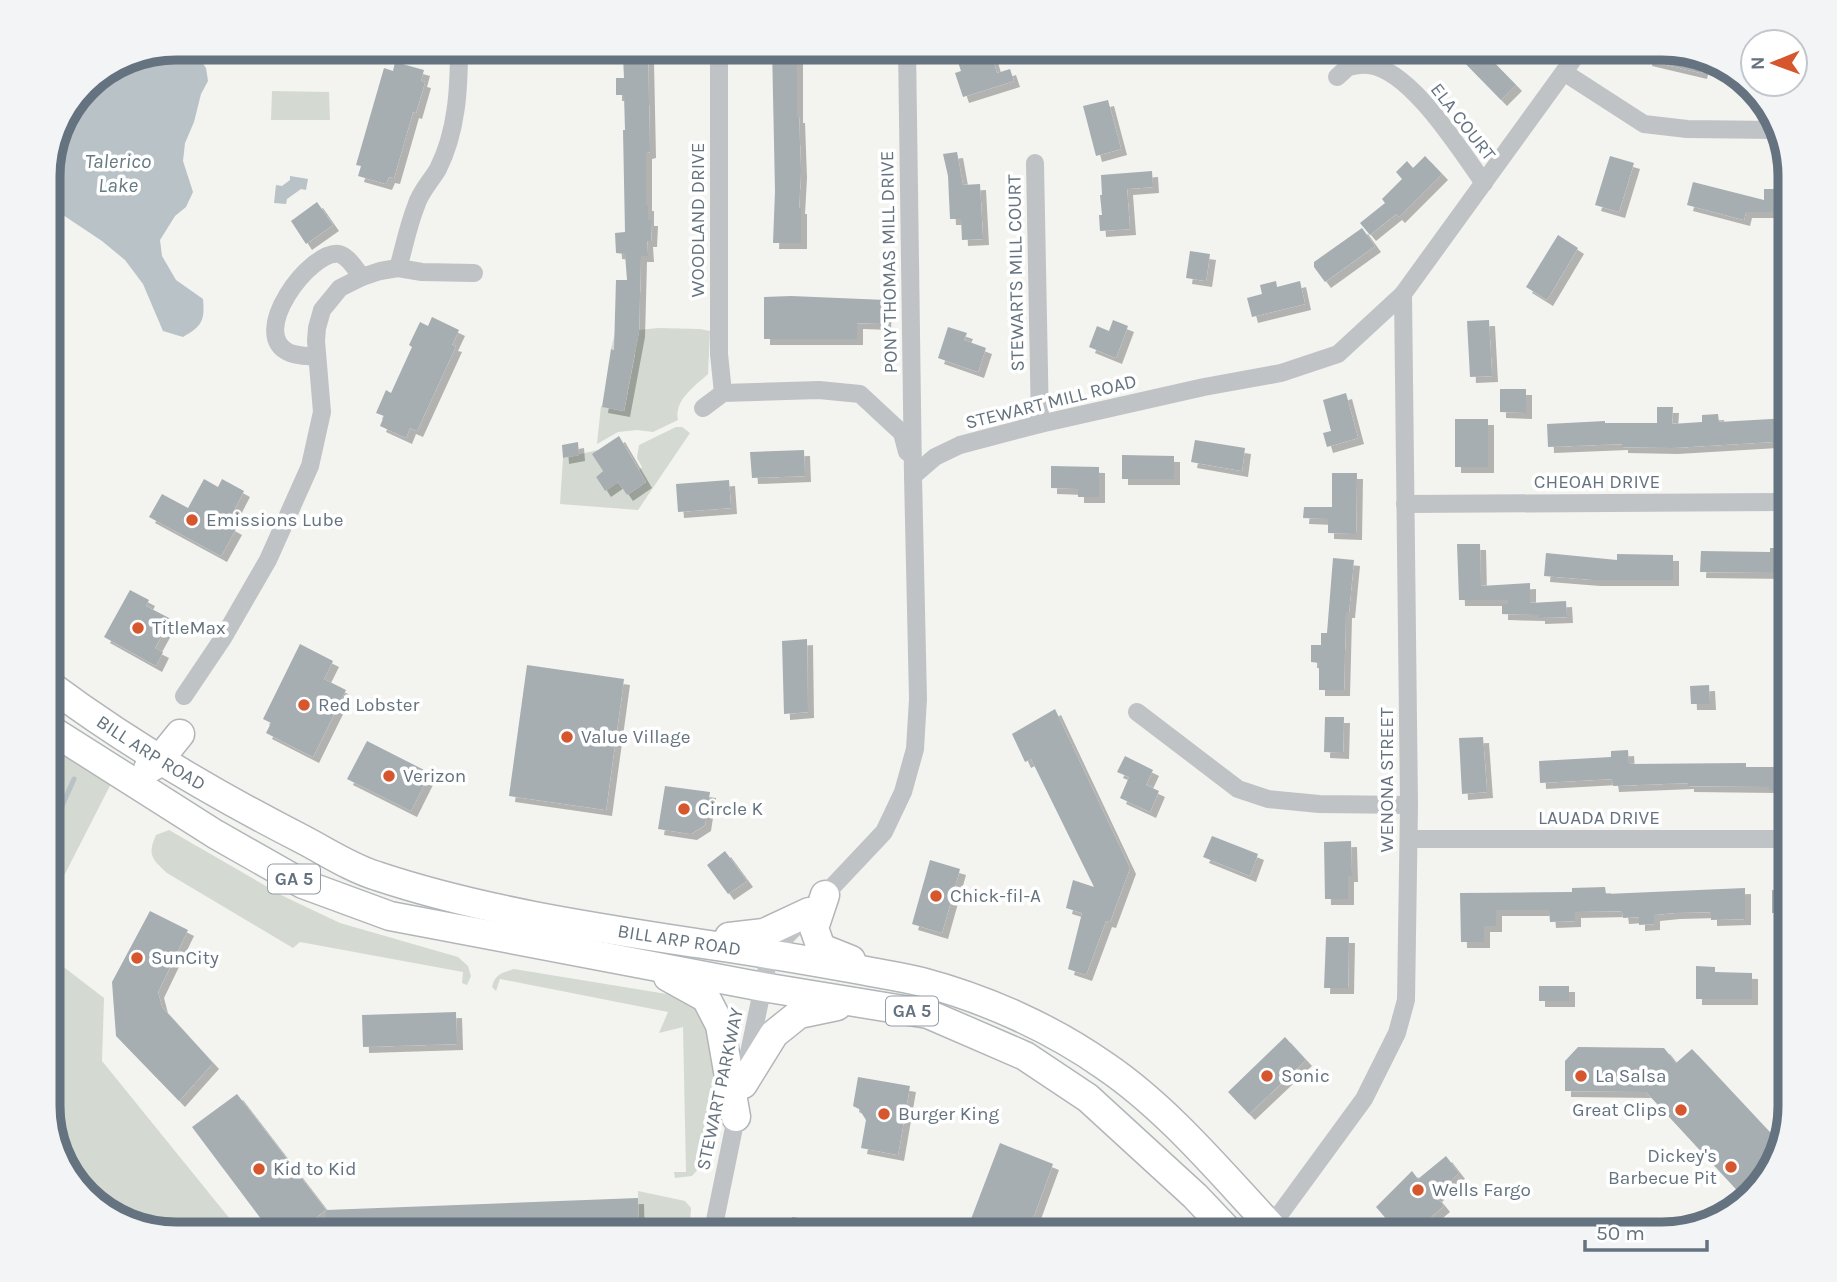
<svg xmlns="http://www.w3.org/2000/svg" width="1837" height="1282" viewBox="0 0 1837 1282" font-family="Karla,sans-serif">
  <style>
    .green { fill: #d4dad1 }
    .water { fill: #b8c2c7 }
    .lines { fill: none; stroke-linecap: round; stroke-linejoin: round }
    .stream { stroke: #b8c2c7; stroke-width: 5 }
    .building { fill: #a6aeb2; filter: url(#shadow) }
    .primary-casing { stroke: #b2b6b9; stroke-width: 31 }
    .street { stroke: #bfc3c6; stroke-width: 18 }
    .primary { stroke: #fff; stroke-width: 28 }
    .poi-dot { fill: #d6562d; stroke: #fff; stroke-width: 2.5 }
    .labels { text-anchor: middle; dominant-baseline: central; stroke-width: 7; stroke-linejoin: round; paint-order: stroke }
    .shield { fill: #fff; stroke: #929da5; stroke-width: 2 }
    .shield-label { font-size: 18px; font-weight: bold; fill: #64737f }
    .street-label { font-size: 19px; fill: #64737f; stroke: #fff }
    .poi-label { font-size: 19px; fill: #64737f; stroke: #fff; text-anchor: start }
    .water-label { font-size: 21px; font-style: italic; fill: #657a83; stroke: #fff }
    .rim { fill: none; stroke: #64737f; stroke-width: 9 }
  </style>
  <defs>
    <filter id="shadow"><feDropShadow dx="6" dy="6" stdDeviation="0" flood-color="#0004"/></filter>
  </defs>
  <rect width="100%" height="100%" fill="#f3f3f0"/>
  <g class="green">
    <polygon points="272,91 329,92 330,120 271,120"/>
    <path d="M658 328 700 329 710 331 708 374C694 387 674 400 678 420L653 432 637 430 618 432 597 444 601 406 624 411 635 355 611 349 615 333H639V330Z"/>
    <polygon points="676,427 682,427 690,433 638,510 560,504 563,458 598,450 603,471 596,477 604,490 618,482 627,495 646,482 639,470 642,467 637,458 639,445"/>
    <polygon points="53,731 117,772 48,907 48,746"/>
    <path d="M169 830 283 896 340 923 458 957 468 966 471 976 467 985 462 983 463 972 300 942 293 948 167 873C152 859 147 855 156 835Z"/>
    <polygon points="48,955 104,998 102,1061 243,1235 176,1235 104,1213 64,1170 48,1114"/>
    <path d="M514 969 685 997 702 1010 719 1055 700 1167 692 1176 675 1178 674 1172H686L683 1027 659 1033 668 1012 500 979 496 991 492 987C495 974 502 973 514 969Z"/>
    <polygon points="638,1191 685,1201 691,1208 689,1235 639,1235"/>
  </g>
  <g class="water">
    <path d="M176 47H191L206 68 208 81 201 94 194 122 185 143 183 161 193 192 186 207 175 216 160 240 162 256 176 280 203 299C205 321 202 326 183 337L163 331 143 284 125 260 102 241 60 213 49 202 48 168 85 85 127 57Z"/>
    <polygon points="290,176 308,179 306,190 301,189 287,199 286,204 274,203 276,185 282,186 290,180"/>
  </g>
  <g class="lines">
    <polyline class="stream" points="48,837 74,779"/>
  </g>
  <g class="building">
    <polygon points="772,47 797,48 797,117 799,117 801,172 799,208 801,208 801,243 773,243 775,191"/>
    <polygon points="983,47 989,47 997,73 1010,69 1014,81 963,97 955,73 961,71 956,56"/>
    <polygon points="1463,47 1479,47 1516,85 1501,100 1456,54"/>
    <polygon points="1649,47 1661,47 1704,60 1701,73 1646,60"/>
    <polygon points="648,56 650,152 646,153 646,205 648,205 648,220 652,220 651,241 647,241 648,256 641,256 639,331 624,411 602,407 611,349 614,350 616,280 627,280 625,254 616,253 615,233 625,232 623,130 625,130 624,95 616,95 616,78 624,78 623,57"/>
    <polygon points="395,62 424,70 421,81 425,82 416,113 413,112 394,178 389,177 386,184 358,176 361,166 356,165 384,68 393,71"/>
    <polygon points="1108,100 1121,149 1096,156 1083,106"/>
    <polygon points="957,152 963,185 980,184 983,239 962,240 961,219 950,219 948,176 943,154"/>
    <polygon points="1425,156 1442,174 1399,217 1396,214 1370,235 1360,223 1385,203 1382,199 1402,179 1396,172 1407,161 1413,168"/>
    <polygon points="1610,156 1634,163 1619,212 1595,205"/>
    <polygon points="1152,171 1153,187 1127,189 1130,229 1100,231 1099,215 1102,215 1100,195 1102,195 1101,175"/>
    <polygon points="1693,182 1764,200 1764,189 1790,189 1790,212 1746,212 1744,220 1687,205"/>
    <polygon points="317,202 333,225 306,244 291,221"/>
    <polygon points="1362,228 1375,246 1325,282 1314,267 1314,262"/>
    <polygon points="1558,235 1578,248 1547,300 1526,287"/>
    <polygon points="1190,251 1210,254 1206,281 1186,278"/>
    <polygon points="1276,281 1277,287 1300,281 1305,304 1252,317 1247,298 1262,294 1260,285"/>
    <polygon points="791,296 886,300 885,324 857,323 857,339 764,339 764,297"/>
    <polygon points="432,317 459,330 452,345 456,346 417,431 410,428 406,438 380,426 384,416 376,413 386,390 391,393 412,347 409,345 420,322 428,326"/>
    <polygon points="1113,320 1128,326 1116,358 1089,347 1097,326 1109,331"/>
    <polygon points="1489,320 1492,376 1470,377 1467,321"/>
    <polygon points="948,327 967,333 964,340 986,348 978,372 938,358"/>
    <polygon points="1500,389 1526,389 1526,413 1500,412"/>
    <polygon points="1346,393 1358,438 1327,447 1323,433 1331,431 1323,400"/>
    <polygon points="1657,407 1673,407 1672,424 1702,422 1702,415 1718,414 1719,422 1790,418 1790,441 1672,448 1622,447 1622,444 1548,447 1547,424 1605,421 1605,423 1657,423"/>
    <rect x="1455" y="419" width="33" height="48"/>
    <polygon points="619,436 646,482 627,495 618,482 605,491 596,477 603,471 592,454"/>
    <polygon points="1195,440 1245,448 1242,471 1191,462"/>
    <polygon points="578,442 579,455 563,458 562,445"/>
    <polygon points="804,450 805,476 752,478 750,452"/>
    <polygon points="1122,455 1174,456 1174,479 1122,479"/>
    <polygon points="1051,466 1099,467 1099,497 1078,497 1078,489 1051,488"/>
    <polygon points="1332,473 1357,473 1356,534 1328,533 1328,519 1303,518 1304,507 1332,507"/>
    <polygon points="204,479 218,487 222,479 244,491 227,524 236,529 221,556 149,517 162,494 188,508"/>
    <polygon points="729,480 731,508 678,512 676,484"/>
    <polygon points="1457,544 1480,544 1481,586 1530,583 1530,603 1566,601 1567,617 1539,618 1539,615 1502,614 1502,604 1508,604 1508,600 1459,600"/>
    <polygon points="1770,548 1790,548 1790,573 1700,572 1701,551 1770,552"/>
    <polygon points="1546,553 1617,560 1617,554 1673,555 1673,580 1594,580 1544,576"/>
    <polygon points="1333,558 1354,560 1349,612 1346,612 1344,690 1319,690 1319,663 1311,662 1311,645 1321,645 1321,633 1327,633"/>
    <polygon points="130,590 149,600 146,606 171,619 155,648 163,652 156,666 104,637"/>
    <polygon points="807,639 808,712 784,714 782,641"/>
    <polygon points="300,644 333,661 324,679 346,690 313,757 266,733 271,723 263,719"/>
    <polygon points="527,665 624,679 606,810 509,796"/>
    <polygon points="1709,685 1710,704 1691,704 1690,686"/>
    <polygon points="1055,709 1130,868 1110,922 1106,921 1086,975 1068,969 1082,913 1066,908 1073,880 1094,887 1031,759 1025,762 1012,734"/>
    <polygon points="1325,717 1344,717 1343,753 1324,752"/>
    <polygon points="1483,737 1487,792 1462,794 1459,738"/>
    <polygon points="367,741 430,773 411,811 347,779"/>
    <polygon points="1628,750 1629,764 1746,763 1746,767 1790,767 1790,790 1769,790 1769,787 1688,786 1688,783 1613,786 1612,779 1540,783 1539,761 1611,757 1611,751"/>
    <polygon points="1125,756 1153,770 1146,785 1159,791 1150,812 1120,798 1129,777 1117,772"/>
    <polygon points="665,786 710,792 705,825 691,834 658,829"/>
    <polygon points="1212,836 1258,854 1250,876 1203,857"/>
    <polygon points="1351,841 1352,876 1348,876 1348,899 1325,899 1324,842"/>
    <polygon points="725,851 747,881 728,894 707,865"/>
    <polygon points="930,860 960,869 942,933 912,924"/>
    <polygon points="1605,887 1606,894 1745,888 1745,919 1711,920 1711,912 1674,913 1654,915 1654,924 1639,925 1639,917 1623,918 1622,911 1575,912 1575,921 1550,922 1549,910 1496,910 1496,926 1484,926 1484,942 1461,942 1460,893 1572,892 1572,888"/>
    <rect x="1772" y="890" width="18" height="23"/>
    <polygon points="150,911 188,930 158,992 162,1007 213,1063 179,1101 116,1036 112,982"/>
    <polygon points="1326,937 1349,937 1348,988 1324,988"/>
    <polygon points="1696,966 1715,967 1715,972 1752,973 1752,999 1696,999"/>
    <rect x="1539" y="986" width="30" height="15"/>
    <polygon points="456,1012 457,1044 363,1047 362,1015"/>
    <polygon points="1285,1037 1306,1060 1249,1114 1228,1092"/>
    <polygon points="1578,1047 1664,1048 1676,1063 1692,1049 1779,1142 1768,1178 1745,1199 1646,1092 1565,1091 1565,1061"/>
    <polygon points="858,1077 910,1086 898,1155 861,1148 866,1120 859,1109 853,1106"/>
    <polygon points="237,1094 326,1210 293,1235 273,1235 192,1127"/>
    <polygon points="1000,1143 1053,1164 1027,1235 970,1235 975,1220 971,1219"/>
    <polygon points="1446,1156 1459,1173 1436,1196 1444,1206 1410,1235 1400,1235 1376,1207 1412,1171 1418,1179"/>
    <polygon points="638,1198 639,1235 326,1235 326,1210"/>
    <polygon points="792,1217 860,1227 860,1235 828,1235 791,1228"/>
  </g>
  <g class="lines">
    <defs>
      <g id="primary">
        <path id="s1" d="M48 684C127 743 214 794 302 839 327 852 351 868 377 876 479 910 591 927 696 943 752 951 806 960 861 970 881 974 902 977 922 982 986 999 1051 1028 1105 1066 1170 1110 1225 1178 1279 1235"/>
        <polyline points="48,728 215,834 303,884 390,916 763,987 928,1014 1025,1056 1088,1098 1195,1196 1232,1235"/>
        <polyline points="148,769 155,765 180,734"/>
        <polyline points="825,895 814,928 821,948 851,960"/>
        <polyline points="729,937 764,933 809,912"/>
        <polyline points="668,977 706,998 720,1025 736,1117"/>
        <polyline points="743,1084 774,1034 799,1014 837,1006"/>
      </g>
    </defs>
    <use href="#primary" class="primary-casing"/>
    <g class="street">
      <polyline points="719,47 719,354 723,393"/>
      <polyline points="907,47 913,476"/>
      <polyline points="1565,73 1644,124 1687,129 1777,130"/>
      <path d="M1337 77 1348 67C1354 66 1362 64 1369 65 1411 70 1460 150 1484 183"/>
      <polyline points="1035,163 1040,424"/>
      <path d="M398 268C404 248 408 226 416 206 420 192 431 181 438 169 457 131 459 89 459 47"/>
      <path d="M317 357C309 356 298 356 290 353 246 335 311 249 339 254 348 256 356 270 362 277"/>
      <polyline points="703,408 723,393 819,390 860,394 902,433 907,452"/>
      <polyline points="1405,504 1790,502"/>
      <polyline points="184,696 223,638 268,560 310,466 322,412 316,341 317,328 322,310 340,288 362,277 380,271 398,268 422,272 474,273"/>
      <polyline points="1137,712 1238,789 1268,799 1319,804 1409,805"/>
      <polyline points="1409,839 1790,839"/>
      <polyline points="818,902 884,832 903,792 915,749 918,699 913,476 935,457 960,445 1040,424 1204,387 1281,373 1338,354 1403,294 1582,47"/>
      <polyline points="746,1067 770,953 799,923"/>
      <polyline points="1266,1233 1364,1099 1397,1033 1406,1000 1409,805 1403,294"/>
      <polyline points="712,1235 738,1108"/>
    </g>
    <use href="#primary" class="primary"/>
  </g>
  <g class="poi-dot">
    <circle cx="192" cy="520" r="7"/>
    <circle cx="138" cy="628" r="7"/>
    <circle cx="304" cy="705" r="7"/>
    <circle cx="567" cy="737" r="7"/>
    <circle cx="389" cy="776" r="7"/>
    <circle cx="684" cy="809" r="7"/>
    <circle cx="936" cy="896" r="7"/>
    <circle cx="137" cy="958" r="7"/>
    <circle cx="1267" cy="1076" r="7"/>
    <circle cx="1581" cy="1076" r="7"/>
    <circle cx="1681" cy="1110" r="7"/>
    <circle cx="884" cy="1114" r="7"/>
    <circle cx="1731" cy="1167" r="7"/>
    <circle cx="259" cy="1169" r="7"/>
    <circle cx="1418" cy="1190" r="7"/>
  </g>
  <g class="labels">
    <g class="shield">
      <rect x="268" y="864.5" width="52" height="29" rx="5"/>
      <rect x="886" y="996.5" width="52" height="29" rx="5"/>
    </g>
    <g class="shield-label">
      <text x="294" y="879">GA 5</text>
      <text x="912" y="1011">GA 5</text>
    </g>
    <g class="street-label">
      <text transform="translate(1463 122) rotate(52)">ELA COURT</text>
      <text transform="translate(698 220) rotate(-90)">WOODLAND DRIVE</text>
      <text transform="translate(889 262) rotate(-91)">PONY THOMAS MILL DRIVE</text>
      <text transform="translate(1016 273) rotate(-91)">STEWARTS MILL COURT</text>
      <text transform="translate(1051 402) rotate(-14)">STEWART MILL ROAD</text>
      <text x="1597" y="482">CHEOAH DRIVE</text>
      <text stroke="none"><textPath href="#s1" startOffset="124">BILL ARP ROAD</textPath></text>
      <text transform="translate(1387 780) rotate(-90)">WENONA STREET</text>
      <text x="1599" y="818">LAUADA DRIVE</text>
      <text stroke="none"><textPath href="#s1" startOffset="691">BILL ARP ROAD</textPath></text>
      <text transform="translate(720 1089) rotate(-78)">STEWART PARKWAY</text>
    </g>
    <g class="poi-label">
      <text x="206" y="520">Emissions Lube</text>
      <text x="152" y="628">TitleMax</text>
      <text x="318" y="705">Red Lobster</text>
      <text x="581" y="737">Value Village</text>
      <text x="403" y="776">Verizon</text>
      <text x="698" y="809">Circle K</text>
      <text x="950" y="896">Chick-fil-A</text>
      <text x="151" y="958">SunCity</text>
      <text x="1281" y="1076">Sonic</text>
      <text x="1595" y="1076">La Salsa</text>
      <text x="1667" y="1110" text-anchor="end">Great Clips</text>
      <text x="898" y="1114">Burger King</text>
      <text x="1717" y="1156" text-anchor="end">Dickey's<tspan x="1717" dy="22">Barbecue Pit</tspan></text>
      <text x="273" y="1169">Kid to Kid</text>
      <text x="1432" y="1190">Wells Fargo</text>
    </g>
    <g class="water-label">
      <text x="118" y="161">Talerico<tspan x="118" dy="24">Lake</tspan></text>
    </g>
  </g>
  <path d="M0 0H1837V1282H0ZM176 60H1662A116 116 0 0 1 1778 176V1106A116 116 0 0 1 1662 1222H176A116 116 0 0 1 60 1106V176A116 116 0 0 1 176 60Z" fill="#f3f4f5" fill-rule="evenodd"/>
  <path class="rim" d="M176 60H1662A116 116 0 0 1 1778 176V1106A116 116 0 0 1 1662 1222H176A116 116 0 0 1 60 1106V176A116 116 0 0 1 176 60Z"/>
  <g transform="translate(1774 63) rotate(269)"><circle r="33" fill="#ffffff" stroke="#c1c7cc" stroke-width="2"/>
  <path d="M0-5L12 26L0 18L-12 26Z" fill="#d6562d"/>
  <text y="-10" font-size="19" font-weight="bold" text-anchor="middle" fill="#64737f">N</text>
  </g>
  <path d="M1585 1240v10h122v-10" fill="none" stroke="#64737f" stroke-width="3.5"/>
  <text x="1596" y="1240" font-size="21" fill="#64737f" stroke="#ffffff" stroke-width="5" paint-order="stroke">50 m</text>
</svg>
